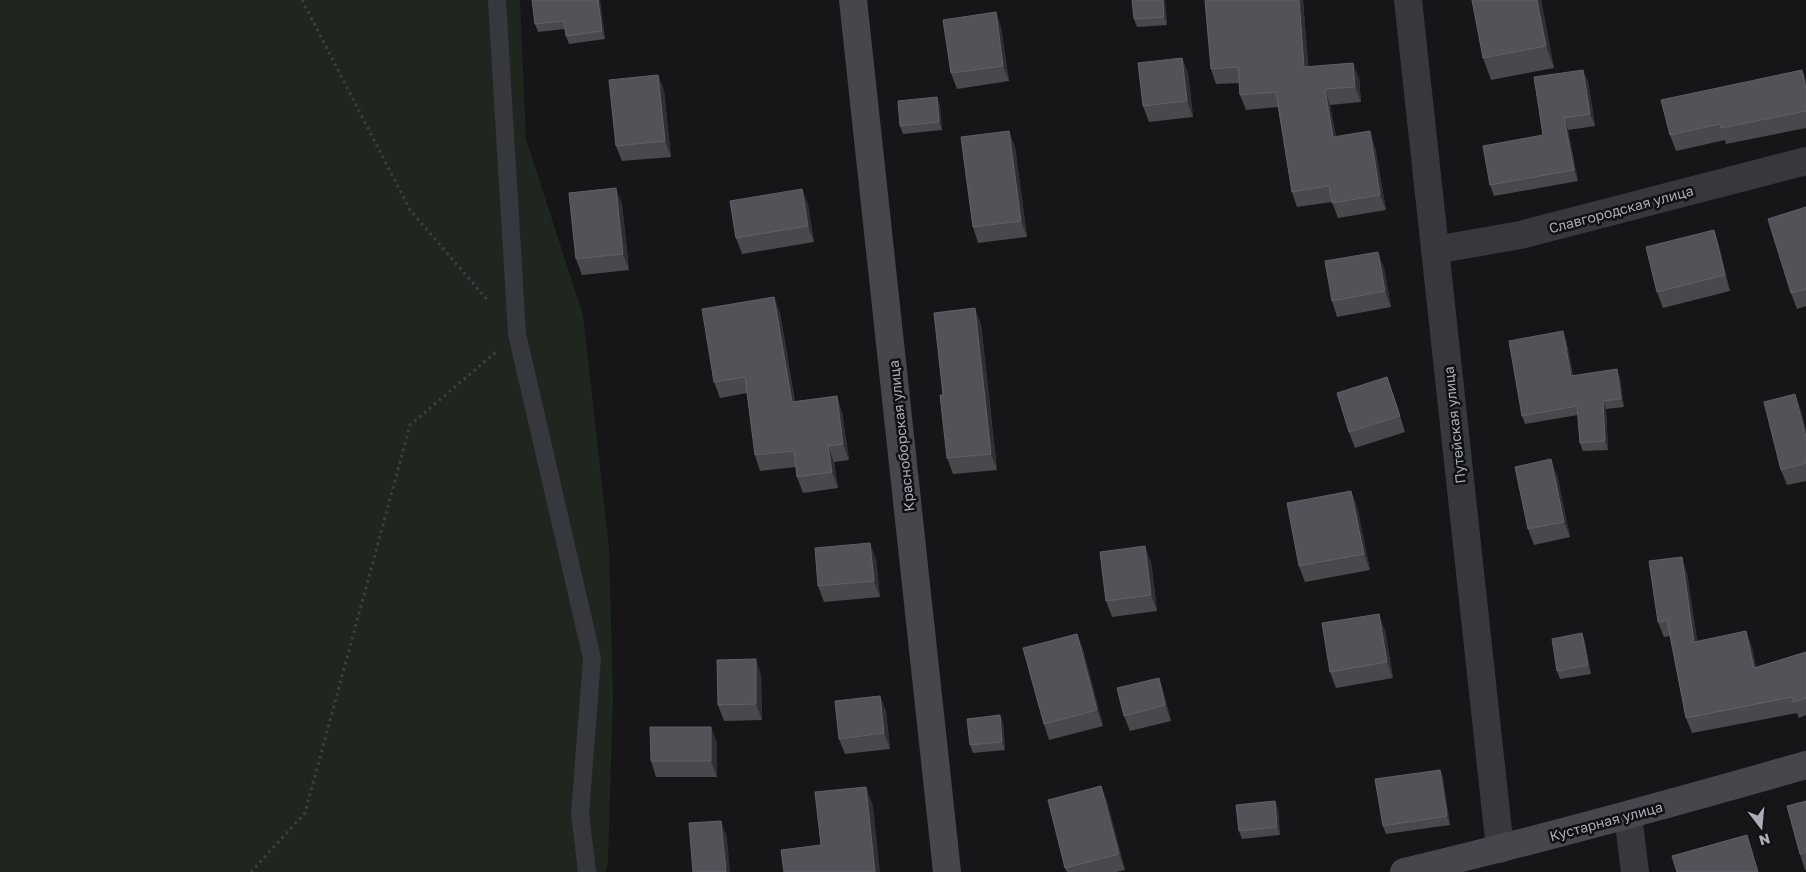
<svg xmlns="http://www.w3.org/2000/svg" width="1806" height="872" viewBox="0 0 1806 872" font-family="'Golos Text',sans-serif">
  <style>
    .green { fill: #1e261f }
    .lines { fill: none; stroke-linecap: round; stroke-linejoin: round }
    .path { stroke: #3d3f44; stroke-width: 3; stroke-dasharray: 2.5 4; stroke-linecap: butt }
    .lane { stroke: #37383d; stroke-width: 18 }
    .street { stroke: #37383d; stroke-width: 28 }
    .secondary { stroke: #45474d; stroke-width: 28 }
    .wall { fill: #47494d }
    .shaded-wall { fill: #2f3033 }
    .building { fill: #525359; stroke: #5f6168 }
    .labels { text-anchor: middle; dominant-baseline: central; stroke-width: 5; stroke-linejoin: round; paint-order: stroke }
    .street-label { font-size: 14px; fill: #a8adb8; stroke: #111113 }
  </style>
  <rect width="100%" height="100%" fill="#161618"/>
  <polygon class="green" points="0,0 520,0 526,139 583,315 609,548 613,696 608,862 606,872 0,872"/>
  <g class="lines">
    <g class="path">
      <polyline points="302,0 410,210 489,302"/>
      <polyline points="251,872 305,813 410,425 496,352"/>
    </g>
    <polyline class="lane" points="497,0 517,334 592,658 580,814 587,872"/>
    <g class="street">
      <polyline points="1408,0 1500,849"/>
      <polyline points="1435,250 1520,235 1806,161"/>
      <polyline points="1628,816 1635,872"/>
    </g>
    <g class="secondary">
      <polyline points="853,0 947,872"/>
      <path d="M1404 872C1539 840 1673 803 1806 765"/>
    </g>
  </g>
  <g class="wall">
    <polygon points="532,0 600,0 605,39 569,44 566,36 565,29 538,32 535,24"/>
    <polygon points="1165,0 1167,25 1137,27 1134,19"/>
    <polygon points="1205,0 1303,0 1308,67 1359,78 1361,102 1330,105 1336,137 1375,147 1386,210 1338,218 1332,202 1297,207 1292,192 1278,107 1246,110 1240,95 1239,83 1216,84 1211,69"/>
    <polygon points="1472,0 1541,0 1554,68 1491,80 1483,58"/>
    <polygon points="996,12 1001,28 1009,81 957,89 951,73"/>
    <polygon points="1182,58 1188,73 1193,117 1149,122 1143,106"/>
    <polygon points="1802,70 1806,81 1806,128 1726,144 1725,140 1676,151 1670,135"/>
    <polygon points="658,75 664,91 671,157 622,161 616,146"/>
    <polygon points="1588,81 1595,126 1568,130 1578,181 1494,196 1490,185 1543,135"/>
    <polygon points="937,97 940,106 942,130 903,134 900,126"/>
    <polygon points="1009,131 1015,147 1027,237 978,243 973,227"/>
    <polygon points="802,189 808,205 814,242 742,254 736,238"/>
    <polygon points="622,204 629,270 582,275 576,259"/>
    <polygon points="1806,207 1806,306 1797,309 1791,293"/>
    <polygon points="1714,230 1719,246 1730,291 1663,308 1657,292"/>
    <polygon points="1384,268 1391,307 1337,317 1332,301"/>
    <polygon points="774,297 780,313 795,402 842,412 849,460 834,462 838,488 803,493 797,477 796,467 760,471 755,455 747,393 720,398 714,382"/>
    <polygon points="981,324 997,470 953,474 947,458"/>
    <polygon points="1566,339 1573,375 1620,378 1624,407 1606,409 1608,450 1583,451 1580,443 1578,415 1525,424 1522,416"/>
    <polygon points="1393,393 1405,432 1355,448 1349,432"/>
    <polygon points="1801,410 1806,431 1806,481 1787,485 1781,470"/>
    <polygon points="1557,475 1570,537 1534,545 1528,529"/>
    <polygon points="1351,491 1357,507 1370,570 1305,582 1299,566"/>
    <polygon points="876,559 880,597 824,602 818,586"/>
    <polygon points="1151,562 1157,611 1112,617 1106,601"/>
    <polygon points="1687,573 1697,641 1752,647 1756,667 1806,652 1806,715 1799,718 1797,713 1692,733 1686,718 1670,636 1664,637 1658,622"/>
    <polygon points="1385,630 1393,678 1336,688 1330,672"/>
    <polygon points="1582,633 1585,642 1591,674 1560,679 1557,671"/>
    <polygon points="1077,634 1083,649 1103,726 1049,740 1044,724"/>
    <polygon points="761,675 762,720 724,721 718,705"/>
    <polygon points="1159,678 1164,694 1171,721 1130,731 1124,716"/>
    <polygon points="880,696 886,712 890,749 845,754 839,739"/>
    <polygon points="1000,715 1003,723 1005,750 973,753 970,745"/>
    <polygon points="717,743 717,777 656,777 651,761"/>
    <polygon points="1440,770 1443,778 1450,825 1386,834 1383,826"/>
    <polygon points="1101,786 1107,801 1125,870 1116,872 1067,872 1065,868"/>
    <polygon points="1275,801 1278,809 1280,835 1242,839 1239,831"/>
    <polygon points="1806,801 1806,870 1805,870 1800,854"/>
  </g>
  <g class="shaded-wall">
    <polygon points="598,0 600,0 605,39 602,31"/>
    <polygon points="1163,0 1165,0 1167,25 1164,17"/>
    <polygon points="1299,0 1303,0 1310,83 1304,67"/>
    <polygon points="1537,0 1541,0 1554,68 1546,46"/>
    <polygon points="996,12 1001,28 1009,81 1003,66"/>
    <polygon points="1182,58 1188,73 1193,117 1187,101"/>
    <polygon points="1353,63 1359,78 1361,102 1355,87"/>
    <polygon points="1583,70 1588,81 1595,126 1590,114"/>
    <polygon points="1802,70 1806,81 1806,89"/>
    <polygon points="658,75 664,91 671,157 665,141"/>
    <polygon points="1325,89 1330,105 1339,153 1333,137"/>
    <polygon points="937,97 940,106 942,130 939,122"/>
    <polygon points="1564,118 1568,130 1578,181 1574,170"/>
    <polygon points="1009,131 1015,147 1027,237 1021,221"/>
    <polygon points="1370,131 1375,147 1386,210 1380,195"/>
    <polygon points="616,188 622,204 629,270 623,254"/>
    <polygon points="802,189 808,205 814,242 808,226"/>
    <polygon points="1714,230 1719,246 1730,291 1725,275"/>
    <polygon points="1378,252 1384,268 1391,307 1385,291"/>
    <polygon points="774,297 780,313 797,418 792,402"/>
    <polygon points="975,308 981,324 997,470 991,454"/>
    <polygon points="1563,331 1566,339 1574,384 1571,376"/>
    <polygon points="1617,369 1620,378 1624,407 1621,399"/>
    <polygon points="1795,394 1801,410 1806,431 1806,437"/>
    <polygon points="837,396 842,412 849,460 843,444"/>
    <polygon points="1603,401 1606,409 1608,450 1605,441"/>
    <polygon points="828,446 834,462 838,488 832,472"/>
    <polygon points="1551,459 1557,475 1570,537 1564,522"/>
    <polygon points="1351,491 1357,507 1370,570 1364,554"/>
    <polygon points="870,543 876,559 880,597 874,581"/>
    <polygon points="1145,546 1151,562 1157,611 1151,595"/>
    <polygon points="1682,557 1687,573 1700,658 1694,642"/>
    <polygon points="1379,614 1385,630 1393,678 1387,662"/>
    <polygon points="1746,631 1752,647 1759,684 1754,668"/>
    <polygon points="1582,633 1585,642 1591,674 1588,665"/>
    <polygon points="1077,634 1083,649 1103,726 1097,710"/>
    <polygon points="756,659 761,675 762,720 756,704"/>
    <polygon points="1159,678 1164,694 1171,721 1165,705"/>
    <polygon points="880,696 886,712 890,749 884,733"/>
    <polygon points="1000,715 1003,723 1005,750 1002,742"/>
    <polygon points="711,727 717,743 717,777 711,761"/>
    <polygon points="1440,770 1443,778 1450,825 1447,816"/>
    <polygon points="1101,786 1107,801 1125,870 1119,854"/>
    <polygon points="866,787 873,806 880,872 875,872"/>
    <polygon points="1275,801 1278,809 1280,835 1277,827"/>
    <polygon points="721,821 727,837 730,872 726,872"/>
  </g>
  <g class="building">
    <polygon points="532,0 598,0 602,31 566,36 564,21 535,24"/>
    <polygon points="1132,0 1163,0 1164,17 1134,19"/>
    <polygon points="1205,0 1299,0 1304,67 1353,63 1355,87 1325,89 1333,137 1370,131 1380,195 1332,203 1329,186 1292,192 1276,92 1240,95 1238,67 1211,69"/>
    <polygon points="1472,0 1537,0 1546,46 1483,58"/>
    <polygon points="996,12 1003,66 951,73 943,20"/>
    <polygon points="1182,58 1187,101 1143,106 1138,63"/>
    <polygon points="1583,70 1590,114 1564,118 1574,170 1490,185 1483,146 1543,135 1534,77"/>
    <polygon points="1802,70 1806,89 1806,111 1721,128 1720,124 1670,135 1661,100"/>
    <polygon points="658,75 665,141 616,146 609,80"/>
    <polygon points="937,97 939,122 900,126 898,101"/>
    <polygon points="1009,131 1021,221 973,227 961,137"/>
    <polygon points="616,188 623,254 576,259 569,193"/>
    <polygon points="802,189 808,226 736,238 730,201"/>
    <polygon points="1806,207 1806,289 1791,293 1768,219"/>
    <polygon points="1714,230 1725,275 1657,292 1646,247"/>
    <polygon points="1378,252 1385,291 1332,301 1325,261"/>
    <polygon points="774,297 792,402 837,396 843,444 828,446 832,472 797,477 794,451 755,455 745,377 714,382 702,309"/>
    <polygon points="975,308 991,454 947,458 940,395 943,395 934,313"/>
    <polygon points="1563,331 1571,376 1617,369 1621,399 1603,401 1605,441 1580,443 1577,406 1522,416 1509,341"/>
    <polygon points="1387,377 1400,416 1349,432 1337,393"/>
    <polygon points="1795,394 1806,437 1806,463 1781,470 1764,402"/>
    <polygon points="1551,459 1564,522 1528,529 1515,467"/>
    <polygon points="1351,491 1364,554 1299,566 1287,503"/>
    <polygon points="870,543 874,581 818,586 815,548"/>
    <polygon points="1145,546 1151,595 1106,601 1100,552"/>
    <polygon points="1682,557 1694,642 1746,631 1754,668 1806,652 1806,698 1793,702 1792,697 1686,718 1667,620 1658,622 1649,561"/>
    <polygon points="1379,614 1387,662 1330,672 1322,623"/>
    <polygon points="1582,633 1588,665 1557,671 1552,639"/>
    <polygon points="1077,634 1097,710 1044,724 1023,648"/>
    <polygon points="756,659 756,704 718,705 717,660"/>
    <polygon points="1159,678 1165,705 1124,716 1117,688"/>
    <polygon points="880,696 884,733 839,739 835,701"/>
    <polygon points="1000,715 1002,742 970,745 967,719"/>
    <polygon points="650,727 711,727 711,761 651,761"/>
    <polygon points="1440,770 1447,816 1383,826 1375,779"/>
    <polygon points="1101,786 1119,854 1065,868 1048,800"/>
    <polygon points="866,787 875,872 784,872 781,850 821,845 815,792"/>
    <polygon points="1275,801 1277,827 1239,831 1236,805"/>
    <polygon points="1806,801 1806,852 1800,854 1787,806"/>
    <polygon points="721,821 726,872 693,872 689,823"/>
    <polygon points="1747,835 1758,872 1677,872 1672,856"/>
  </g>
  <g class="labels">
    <g class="street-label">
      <text transform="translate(1621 209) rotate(-15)">Славгородская улица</text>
      <text transform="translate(1454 425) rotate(-96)">Путейская улица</text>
      <text transform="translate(901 436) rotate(-96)">Красноборская улица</text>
      <text transform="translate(1606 821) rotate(-15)">Кустарная улица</text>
    </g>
  </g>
  <g transform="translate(1761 827) rotate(164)" stroke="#111113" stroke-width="4" paint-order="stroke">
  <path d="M0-4L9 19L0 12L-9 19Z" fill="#a8adb8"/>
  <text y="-8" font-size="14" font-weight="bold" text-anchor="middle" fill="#a8adb8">N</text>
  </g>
</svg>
